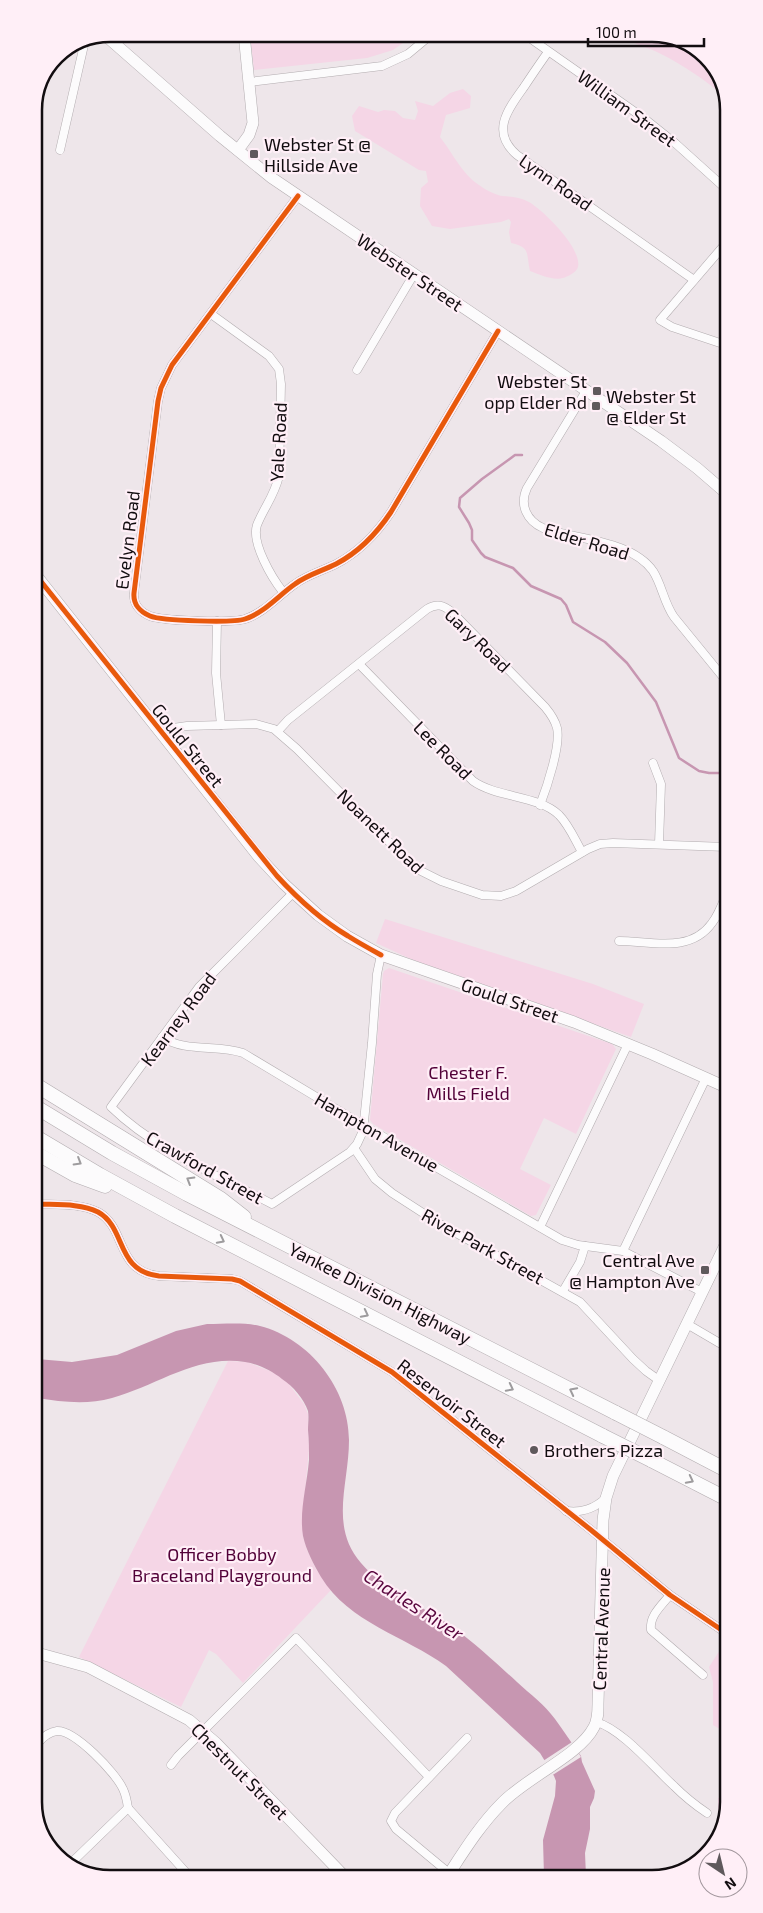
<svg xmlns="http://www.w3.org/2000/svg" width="763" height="1913" viewBox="0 0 763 1913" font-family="'Exo 2',sans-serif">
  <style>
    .green { fill: #f5d6e6 }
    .water { fill: #c796b1 }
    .pier { fill: #eee6ea }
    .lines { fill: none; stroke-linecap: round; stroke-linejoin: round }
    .stream { stroke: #c796b1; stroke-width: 2.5 }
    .street-casing { stroke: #b2acaf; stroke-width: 9 }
    .secondary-casing { stroke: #b2acaf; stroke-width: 12 }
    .highway-casing { stroke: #b2acaf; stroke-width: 15 }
    .street { stroke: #fcfbfc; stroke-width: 8 }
    .secondary { stroke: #fcfbfc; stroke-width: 11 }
    .highway { stroke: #fcfbfc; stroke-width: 14 }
    .highway-bridge-casing { stroke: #b2acaf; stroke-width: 15; stroke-linecap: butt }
    .highway-bridge { stroke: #fcfbfc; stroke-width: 14 }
    .cycleway-casing { stroke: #ffeff7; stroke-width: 8 }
    .cycleway { stroke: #e8590c; stroke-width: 5 }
    .oneway { stroke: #9e9c9e }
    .poi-dot { fill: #5f595c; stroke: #ffeff7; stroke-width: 2 }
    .labels { text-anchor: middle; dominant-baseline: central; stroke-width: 4.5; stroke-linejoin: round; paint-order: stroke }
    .street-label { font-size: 18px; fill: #120d10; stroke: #ffeff7 }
    .poi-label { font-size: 18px; fill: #120d10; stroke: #ffeff7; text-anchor: start }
    .park-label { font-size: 18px; fill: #520038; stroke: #ffeff7 }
    .water-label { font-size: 19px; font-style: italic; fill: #59063e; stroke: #ffeff7 }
    .rim { fill: none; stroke: #120d10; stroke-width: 2.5 }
  </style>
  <rect width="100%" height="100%" fill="#eee6ea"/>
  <g class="green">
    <polygon points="250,34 416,34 393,50 367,58 254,70"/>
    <path d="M619 34H658L700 50 725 86V97C705 80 685 66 661 54 648 47 631 44 619 34Z"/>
    <path d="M463 89 471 96 470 108 446 115 440 137C452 152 462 174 479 185 484 189 497 196 503 196 512 197 520 197 529 202 544 211 582 248 578 267 577 272 567 277 563 278 553 281 538 274 530 271 526 254 531 247 511 243L509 232 511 222 509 219 501 222 450 229 432 226 420 206 421 188 428 182 426 171 419 170 355 131 352 116 359 106 378 112 384 110 395 111 403 118 415 120 418 111 415 101 433 106 450 93Z"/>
    <polygon points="385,919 593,984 644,1004 631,1037 413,960 376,943"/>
    <polygon points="389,968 612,1044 616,1049 576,1134 544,1118 520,1169 551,1185 536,1215 531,1216 373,1124 370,1120 383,974 384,971"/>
    <polygon points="228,1361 247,1362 275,1373 288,1383 304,1404 308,1414 309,1449 303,1513 303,1536 307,1550 316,1569 331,1590 243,1683 216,1654 209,1650 181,1707 79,1657"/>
    <polygon points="722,1647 729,1651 729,1803 719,1835 718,1798 726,1797 723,1731 713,1725 713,1682 709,1667"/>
  </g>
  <path class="water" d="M207 1324C224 1324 244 1322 260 1326 310 1339 349 1389 349 1440 349 1484 329 1526 361 1563 384 1591 425 1607 454 1628 476 1644 497 1664 517 1682 530 1694 545 1705 555 1719 564 1731 572 1744 581 1756L582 1762 595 1791 594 1798 590 1807V1829L585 1853 586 1876H544L543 1840 555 1796 556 1781 554 1776 540 1753 446 1666C405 1636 349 1623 321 1577 314 1565 306 1550 303 1536 299 1511 307 1485 309 1460 309 1450 309 1440 308 1430 308 1424 309 1417 308 1411 304 1399 293 1386 282 1379 272 1371 258 1364 245 1362 197 1354 156 1386 112 1398 87 1405 62 1402 37 1398V1359L72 1362 117 1355 176 1331Z"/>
  <polygon class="pier" points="572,1742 581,1757 551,1776 543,1761"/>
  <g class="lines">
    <polyline class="stream" points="522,455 515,455 511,458 482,479 460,498 459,507 469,523 472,530 472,540 481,553 485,557 513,568 531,586 561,599 566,605 573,622 605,642 627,663 656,702 679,758 699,771 709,773 727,773"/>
    <defs>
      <g id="street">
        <polyline points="524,34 645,119 675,143 726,189"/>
        <path d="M548 52C540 63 532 75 524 87 508 109 490 132 517 155L694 280"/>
        <polyline points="249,82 382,66 408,54 432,34"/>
        <polyline points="60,150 84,45"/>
        <path d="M298 196 172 365 161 388 158 401 134 593C133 604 140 612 150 616 162 621 233 623 245 619 264 613 279 595 295 584 307 575 322 571 336 564 359 552 377 533 391 512L498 331"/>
        <polyline points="726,243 660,320 672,327 726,345"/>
        <path d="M211 314 269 356 279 369 281 384 279 476C274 497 264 507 257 525 251 543 272 578 283 592"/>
        <polyline points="357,370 414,274"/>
        <path d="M586 391 527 488C519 505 527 521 543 528 577 540 631 540 653 571 662 585 664 603 674 617L727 682"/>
        <polyline points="217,621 216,673 221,725"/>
        <path d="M359 664 473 781C497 798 538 795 559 815 569 825 575 840 582 852"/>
        <path d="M278 731 288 720 427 609C437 603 443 605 452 612L545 707C550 713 555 720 557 728 561 745 547 787 540 805"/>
        <polyline points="162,735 173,728 187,726 256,724 274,729 297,749 415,868 441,881 482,895 501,896 516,891 588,849 600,844 613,843 727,847"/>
        <polyline points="653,763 661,784 659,844"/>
        <path d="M293 893 199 987 111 1107C155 1150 219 1176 272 1204L350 1152 357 1144 363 1131 372 1043 377 974 381 955"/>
        <path d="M619 941C650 941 690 954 712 923 719 914 723 902 727 892"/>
        <path d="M162 1037C186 1053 217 1044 243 1053L363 1125 562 1240 578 1245 623 1251 702 1292"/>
        <polyline points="354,1148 375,1179 392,1193 440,1224 580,1302 633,1359 646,1371 660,1381"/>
        <path d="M36 1204C56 1205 80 1203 98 1212 127 1228 115 1271 159 1276L232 1279 240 1281 392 1372 591 1530 670 1595 729 1635"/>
        <polyline points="540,1227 628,1044"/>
        <polyline points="623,1251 706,1078"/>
        <polyline points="716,1263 728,1268"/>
        <polyline points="563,1291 580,1262 585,1246"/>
        <polyline points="687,1324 728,1348"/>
        <path d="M566 1511C582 1513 594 1509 606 1498"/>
        <path d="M670 1595C662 1605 649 1616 651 1630L703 1675"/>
        <path d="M596 1722C622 1729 654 1768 674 1786 684 1796 695 1805 707 1813"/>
        <path d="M38 1743C43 1737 49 1732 57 1731 75 1730 116 1773 123 1789 126 1795 127 1801 128 1808"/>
        <polyline points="171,1765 178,1756 296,1638 429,1777"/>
        <polyline points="128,1808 191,1878"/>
        <polyline points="69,1865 128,1808"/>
        <polyline points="449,1873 396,1829 391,1821 395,1813 467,1738"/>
      </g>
      <g id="secondary">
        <polyline points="106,36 220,136 272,178 661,441 697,468 726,493"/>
        <polyline points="238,150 249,135 253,123 244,34"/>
        <polyline points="35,574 259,857 284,884 318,915 347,936 381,955 574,1022 652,1054 728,1088"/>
        <polyline points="37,1653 88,1667 189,1720 216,1743 345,1877"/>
        <path d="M447 1877C464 1851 480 1825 502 1803 527 1777 580 1755 594 1727 598 1720 598 1712 598 1704L603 1520 606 1498 613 1476 728 1239"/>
      </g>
      <g id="highway">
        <polyline points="36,1085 221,1199 244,1217"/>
        <polyline points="36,1107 112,1153 187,1194 616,1413"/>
        <polyline points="36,1137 100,1175 175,1216 603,1436"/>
        <polyline points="36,1153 75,1175 105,1186"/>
        <polyline points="663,1437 728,1471"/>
        <polyline points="651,1460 729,1500"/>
      </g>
    </defs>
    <use href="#street" class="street-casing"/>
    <use href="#secondary" class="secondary-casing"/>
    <use href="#highway" class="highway-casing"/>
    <use href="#street" class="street"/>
    <use href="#secondary" class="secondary"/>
    <use href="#highway" class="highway"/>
    <defs>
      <g id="highway-bridge">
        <polyline points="616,1413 663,1437"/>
        <polyline points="603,1436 651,1460"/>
      </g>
    </defs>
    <use href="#highway-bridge" class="highway-bridge-casing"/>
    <use href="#highway-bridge" class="highway-bridge"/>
    <defs>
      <g id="cycleway">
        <path d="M298 196 172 365 161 388 158 401 134 593C133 604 140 612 150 616 162 621 233 623 245 619 264 613 279 595 295 584 307 575 322 571 336 564 359 552 377 533 391 512L498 331"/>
        <path d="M35 574 277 876C298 899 321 920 348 936 359 943 370 949 381 955"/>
        <path d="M36 1204C56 1205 80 1203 98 1212 127 1228 115 1271 159 1276L232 1279 240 1281 392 1372 591 1530 670 1595 729 1635"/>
      </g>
    </defs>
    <use href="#cycleway" class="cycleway-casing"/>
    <use href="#cycleway" class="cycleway"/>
  </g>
  <defs><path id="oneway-chevron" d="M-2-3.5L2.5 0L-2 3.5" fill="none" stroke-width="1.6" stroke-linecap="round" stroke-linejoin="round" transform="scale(1.25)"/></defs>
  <g class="oneway">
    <use href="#oneway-chevron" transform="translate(78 1162) rotate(31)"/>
    <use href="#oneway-chevron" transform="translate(190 1180) rotate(-149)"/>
    <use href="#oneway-chevron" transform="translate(221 1240) rotate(27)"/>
    <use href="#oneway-chevron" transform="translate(365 1314) rotate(27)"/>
    <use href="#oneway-chevron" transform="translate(510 1388) rotate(27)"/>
    <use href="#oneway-chevron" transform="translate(573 1391) rotate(-153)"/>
    <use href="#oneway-chevron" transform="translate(690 1480) rotate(27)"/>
  </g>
  <g class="poi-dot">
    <rect x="249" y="149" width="10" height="10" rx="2.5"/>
    <rect x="592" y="386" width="10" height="10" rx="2.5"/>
    <rect x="591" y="401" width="10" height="10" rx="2.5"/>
    <rect x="700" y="1265" width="10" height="10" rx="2.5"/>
    <circle cx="534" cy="1450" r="5"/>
  </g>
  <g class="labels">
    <g class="street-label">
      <text transform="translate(627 108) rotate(36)">William Street</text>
      <text transform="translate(556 182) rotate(35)">Lynn Road</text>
      <text transform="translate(410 272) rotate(34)">Webster Street</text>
      <text transform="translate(278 442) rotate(-87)">Yale Road</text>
      <text transform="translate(127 540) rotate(-83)">Evelyn Road</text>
      <text transform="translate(587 541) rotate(17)">Elder Road</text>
      <text transform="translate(478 640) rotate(44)">Gary Road</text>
      <text transform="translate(188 745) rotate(51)">Gould Street</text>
      <text transform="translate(443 750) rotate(45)">Lee Road</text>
      <text transform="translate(381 831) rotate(44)">Noanett Road</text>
      <text transform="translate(510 1000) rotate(19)">Gould Street</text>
      <text transform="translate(178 1019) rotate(-53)">Kearney Road</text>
      <text transform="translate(377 1132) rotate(30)">Hampton Avenue</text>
      <text transform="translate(205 1167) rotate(29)">Crawford Street</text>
      <text transform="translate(483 1246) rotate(29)">River Park Street</text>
      <text transform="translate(380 1293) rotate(27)">Yankee Division Highway</text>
      <text transform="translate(452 1403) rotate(38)">Reservoir Street</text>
      <text transform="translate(601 1629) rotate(-88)">Central Avenue</text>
      <text transform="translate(240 1771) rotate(45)">Chestnut Street</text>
    </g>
    <g class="poi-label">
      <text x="264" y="144">Webster St @<tspan x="264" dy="21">Hillside Ave</tspan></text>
      <text x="587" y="381" text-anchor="end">Webster St<tspan x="587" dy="21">opp Elder Rd</tspan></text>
      <text x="606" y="396">Webster St<tspan x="606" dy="21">@ Elder St</tspan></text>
      <text x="695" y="1260" text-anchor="end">Central Ave<tspan x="695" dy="21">@ Hampton Ave</tspan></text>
      <text x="544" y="1450">Brothers Pizza</text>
    </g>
    <g class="park-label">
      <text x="468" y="1072">Chester F.<tspan x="468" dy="21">Mills Field</tspan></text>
      <text x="222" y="1554">Officer Bobby<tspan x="222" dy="21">Braceland Playground</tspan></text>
    </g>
    <g class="water-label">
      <text transform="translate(414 1604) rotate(33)">Charles River</text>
    </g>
  </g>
  <path d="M0 0H763V1913H0ZM110 42H652A68 68 0 0 1 720 110V1802A68 68 0 0 1 652 1870H110A68 68 0 0 1 42 1802V110A68 68 0 0 1 110 42Z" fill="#ffeff7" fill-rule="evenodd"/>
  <path class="rim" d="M110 42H652A68 68 0 0 1 720 110V1802A68 68 0 0 1 652 1870H110A68 68 0 0 1 42 1802V110A68 68 0 0 1 110 42Z"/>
  <g transform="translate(723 1873) rotate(145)"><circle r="24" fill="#ffeff7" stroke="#a0959b"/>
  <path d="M0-4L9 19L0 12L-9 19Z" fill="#5f595c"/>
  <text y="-8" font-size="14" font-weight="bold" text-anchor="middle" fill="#120d10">N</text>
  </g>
  <path d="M588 38v8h116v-8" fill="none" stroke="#120d10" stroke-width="2.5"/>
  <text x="596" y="38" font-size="15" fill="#120d10" stroke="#ffeff7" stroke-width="4" paint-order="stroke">100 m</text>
</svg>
